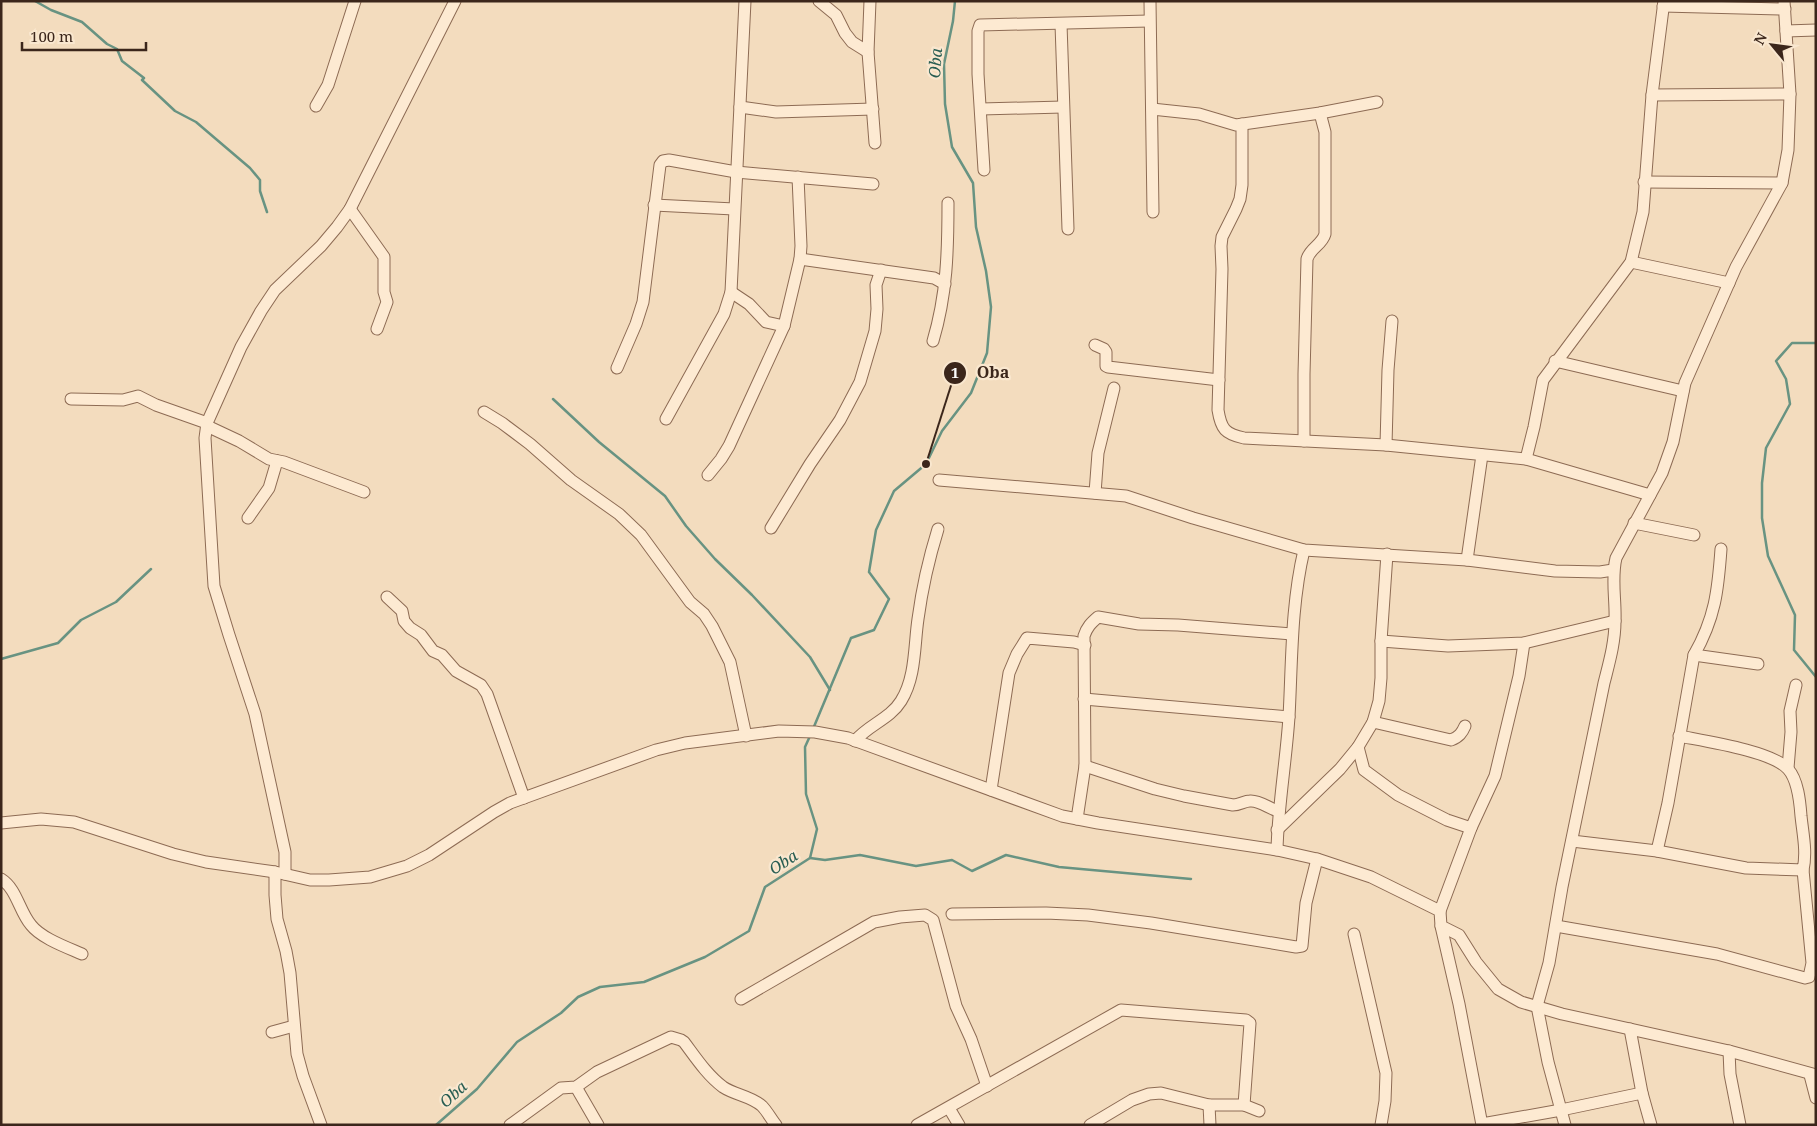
<svg xmlns="http://www.w3.org/2000/svg" width="1817" height="1126" viewBox="0 0 1817 1126" font-family="'Noto Serif',serif">
  <style>
    .lines { fill: none; stroke-linecap: round; stroke-linejoin: round }
    .stream { stroke: #689382; stroke-width: 2.5 }
    .minor-casing { stroke: #8d6b54; stroke-width: 13 }
    .minor { stroke: #fdead2; stroke-width: 11 }
    .labels { text-anchor: middle; dominant-baseline: central; stroke-width: 4.5; stroke-linejoin: round; paint-order: stroke }
    .water-label { font-size: 16px; font-style: italic; fill: #285d52; stroke: #f9e7cf }
    .leader { fill: none; stroke: #3b261b; stroke-width: 2 }
    .callout-dot { fill: #3b261b; stroke: #f9e7cf; stroke-width: 2 }
    .mark-label { font-size: 15px; text-anchor: middle; font-weight: bold; fill: #fff }
    .callout-label { font-size: 16px; text-anchor: middle; font-weight: bold; fill: #3b261b; stroke: #f9e7cf; stroke-width: 4.5; stroke-linejoin: round; paint-order: stroke }
  </style>
  <rect width="100%" height="100%" fill="#f3dcbe"/>
  <g class="lines">
    <g class="stream">
      <polyline points="35,1 51,10 82,22 107,44 117,49 122,61 144,78 142,80 175,111 196,122 250,168 260,180 260,191 267,212"/>
      <polyline points="1816,343 1792,343 1776,361 1786,379 1790,404 1766,448 1762,483 1762,518 1768,556 1795,615 1794,650 1816,677"/>
      <polyline points="553,399 599,442 665,496 686,526 715,559 752,595 810,657 830,690"/>
      <polyline points="1,659 58,643 81,620 116,602 151,569"/>
      <polyline points="813,729 851,638 874,630 889,599 869,572 876,530 894,491 926,464 942,431 971,393 987,353 991,307 986,271 976,227 973,183 952,147 945,104 944,64 953,21 955,1"/>
      <polyline points="810,858 825,860 860,855 916,866 952,860 972,871 1006,855 1059,867 1191,879"/>
      <polyline points="436,1125 477,1089 517,1042 561,1013 578,997 600,987 644,982 705,957 749,931 765,887 810,858 817,829 806,794 805,747 810,736"/>
    </g>
    <defs>
      <g id="minor">
        <polyline points="819,1 836,15 845,33 852,42 868,52"/>
        <polyline points="870,1 868,52 875,143"/>
        <polyline points="1150,1 1153,212"/>
        <polyline points="1663,6 1785,9"/>
        <polyline points="1061,24 1068,229"/>
        <polyline points="1786,31 1816,30"/>
        <polyline points="1652,95 1790,94"/>
        <polyline points="316,106 328,85 355,1"/>
        <polyline points="740,107 776,112 873,109"/>
        <polyline points="981,109 1063,107"/>
        <polyline points="1152,109 1199,114 1236,125 1320,113 1377,102"/>
        <path d="M1242 124V185L1240 199 1236 209 1222 237 1221 246 1222 269 1218 410C1221 429 1225 434 1244 438L1386 445 1526 459 1650 495"/>
        <polyline points="984,170 978,74 978,31 980,25 1149,21"/>
        <polyline points="1644,182 1782,183"/>
        <polyline points="654,205 734,209"/>
        <polyline points="350,209 384,257 384,292 387,302 377,329"/>
        <polyline points="800,259 934,278 945,284"/>
        <polyline points="1631,262 1729,283"/>
        <polyline points="731,292 749,304 766,322 784,326"/>
        <path d="M933 341C947 294 948 251 948 203"/>
        <polyline points="1095,345 1104,349 1106,352 1106,366 1108,367 1219,380"/>
        <polyline points="1555,361 1683,391"/>
        <polyline points="617,368 636,324 643,302 660,165 663,161 669,160 736,172 873,184"/>
        <polyline points="71,399 123,400 138,396 156,405 207,423"/>
        <polyline points="484,412 502,423 530,444 571,480 619,514 641,535 690,602 704,614 712,626 730,662 746,736"/>
        <polyline points="666,419 724,314 731,292 745,1"/>
        <polyline points="207,426 239,441 269,459 284,462 364,492"/>
        <path d="M1304 441V374L1307 259C1310 248 1322 245 1325 234V132L1320 113"/>
        <polyline points="1386,445 1388,370 1392,321"/>
        <polyline points="1526,459 1534,427 1543,380 1631,262 1643,212 1652,95 1664,1"/>
        <polyline points="708,475 721,459 729,446 784,326 800,259 801,246 798,177"/>
        <polyline points="939,480 1126,496 1193,518 1304,550 1467,560 1555,571 1600,572 1613,570"/>
        <polyline points="1095,493 1098,453 1114,388"/>
        <polyline points="248,518 269,488 277,461"/>
        <polyline points="1634,523 1694,535"/>
        <polyline points="771,528 810,464 840,420 860,382 875,331 877,309 876,285 881,270"/>
        <polyline points="1467,560 1482,455"/>
        <polyline points="387,597 402,611 404,621 410,628 421,635 433,651 442,655 456,671 481,685 487,694 524,798"/>
        <polyline points="1381,641 1448,646 1524,643 1615,621"/>
        <polyline points="1694,655 1758,664"/>
        <polyline points="1084,699 1289,717"/>
        <path d="M1373 722 1451 740C1459 737 1462 733 1465 726"/>
        <path d="M855 741C868 725 890 719 901 701 916 677 914 646 918 619 922 589 929 558 938 529"/>
        <polyline points="1358,747 1364,770 1398,795 1447,820 1471,828"/>
        <path d="M1085 766 1155 789 1184 796 1233 805C1240 805 1244 801 1250 801 1259 800 1270 809 1278 811"/>
        <polyline points="1788,768 1791,732 1790,711 1796,685"/>
        <polyline points="991,790 1009,673 1017,654 1027,638 1074,642 1085,645"/>
        <path d="M1077 819 1085 766 1084 636C1087 627 1091 623 1098 617L1139 624 1178 625 1292 634"/>
        <polyline points="1,823 41,819 74,822 173,854 206,862 275,872 310,880 329,880 370,877 407,866 429,855 494,812 510,803 656,750 685,743 779,731 815,732 848,738 1062,816 1098,823 1277,850 1317,859 1371,877 1440,911 1441,926 1459,935 1476,962 1498,989 1521,1002 1562,1014 1729,1051 1816,1075"/>
        <polyline points="1277,830 1340,769 1358,747 1373,722 1379,701 1381,678 1381,641 1387,554"/>
        <path d="M1572 841 1657 851 1746 868 1803 870C1807 852 1803 835 1801 816 1800 802 1798 780 1788 769 1772 751 1704 741 1679 736"/>
        <path d="M1277 850C1278 806 1286 762 1289 717 1292 661 1291 605 1304 550"/>
        <path d="M1657 851 1668 803 1694 655C1715 618 1718 591 1721 549"/>
        <polyline points="275,872 275,895 277,919 286,951 290,973 297,1054 303,1076 321,1125"/>
        <polyline points="285,874 285,852 255,714 229,635 214,586 205,438 207,423 241,347 261,311 275,290 321,246 337,227 350,209 455,1"/>
        <path d="M1 879C17 889 19 911 31 925 41 938 66 947 82 954"/>
        <polyline points="1440,911 1471,828 1495,776 1519,676 1524,643"/>
        <polyline points="952,914 1046,913 1088,915 1151,923 1296,947 1302,946 1306,903 1317,859"/>
        <polyline points="1441,926 1459,1004 1482,1125"/>
        <polyline points="1556,926 1717,954 1805,978 1809,977 1812,963 1803,870"/>
        <polyline points="1354,934 1386,1073 1385,1101 1381,1125"/>
        <polyline points="741,999 874,922 900,917 925,915 933,920 956,1006 971,1039 987,1086"/>
        <polyline points="1630,1029 1642,1093 1651,1125"/>
        <polyline points="272,1032 294,1026"/>
        <polyline points="1729,1051 1730,1074 1740,1125"/>
        <polyline points="1810,1075 1816,1098"/>
        <polyline points="576,1087 598,1125"/>
        <polyline points="1209,1105 1210,1125"/>
        <polyline points="949,1108 959,1125"/>
        <polyline points="1482,1124 1561,1110 1642,1093"/>
        <path d="M510 1125 561 1088 576 1087 597 1072 671 1037 681 1040 684 1042C696 1058 707 1075 723 1087 735 1095 751 1096 762 1106 767 1111 771 1119 776 1125"/>
        <polyline points="917,1125 1121,1010 1246,1020 1250,1023 1244,1105"/>
        <polyline points="1090,1125 1132,1100 1149,1094 1161,1093 1209,1105 1244,1105 1259,1111"/>
        <path d="M1565 1125 1548 1062 1537 1006 1549 963 1562 887 1604 683C1609 663 1615 643 1615 621 1616 600 1611 579 1616 558L1662 473 1673 442 1685 383 1736 267 1782 183 1788 150 1790 94 1784 1"/>
      </g>
    </defs>
    <use href="#minor" class="minor-casing"/>
    <use href="#minor" class="minor"/>
  </g>
  <g class="labels">
    <g class="water-label">
      <text transform="translate(935 63) rotate(-86)">Oba</text>
      <text transform="translate(783 862) rotate(-33)">Oba</text>
      <text transform="translate(453 1094) rotate(-42)">Oba</text>
    </g>
  </g>
  <path class="leader" d="M926 464L955 373"/>
  <g class="callout-dot">
    <circle cx="926" cy="464" r="5"/>
    <circle cx="955" cy="373" r="12"/>
  </g>
  <g class="mark-label">
    <text x="955" y="378">1</text>
  </g>
  <g class="callout-label">
    <text x="993" y="378">Oba</text>
  </g>
  <rect width="1817" height="1126" fill="none" stroke="#3b261b" stroke-width="5"/>
  <g transform="translate(1772 45) rotate(299)" stroke="#f9e7cf" stroke-width="4" paint-order="stroke">
  <path d="M0-4L9 19L0 12L-9 19Z" fill="#3b261b"/>
  <text y="-8" font-size="14" font-weight="bold" text-anchor="middle" fill="#3b261b">N</text>
  </g>
  <path d="M22 42v8h124v-8" fill="none" stroke="#3b261b" stroke-width="2.5"/>
  <text x="30" y="42" font-size="15" fill="#3b261b" stroke="#f9e7cf" stroke-width="4" paint-order="stroke">100 m</text>
</svg>
